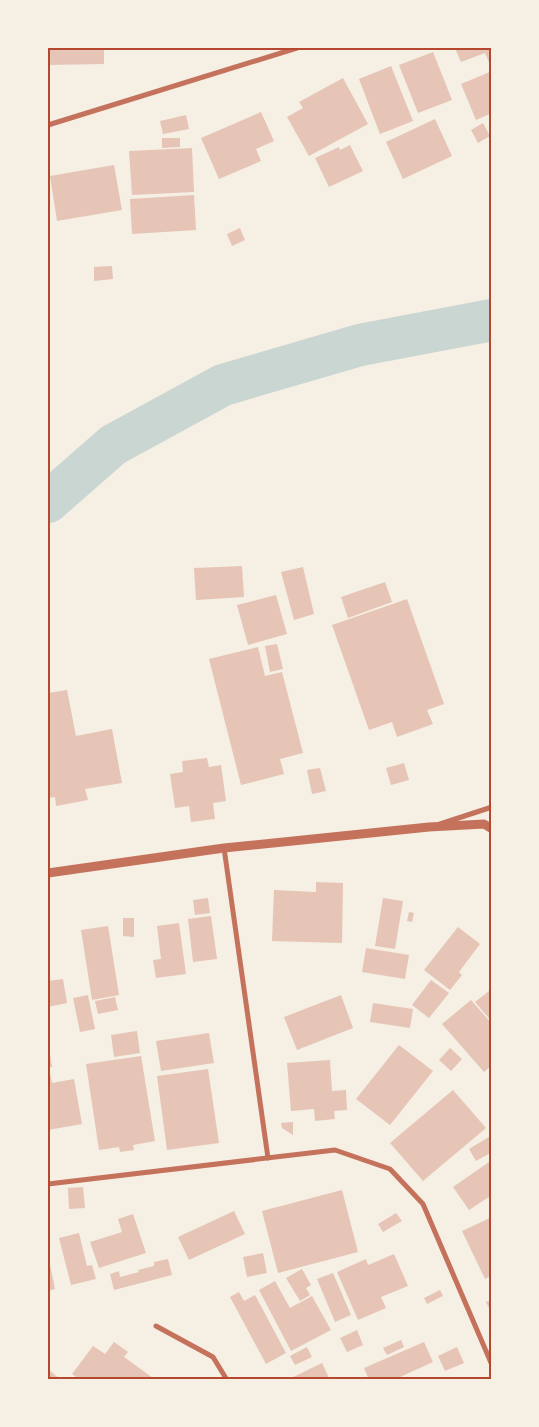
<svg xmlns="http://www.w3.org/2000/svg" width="539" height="1427" viewBox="0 0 539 1427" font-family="Mulish,sans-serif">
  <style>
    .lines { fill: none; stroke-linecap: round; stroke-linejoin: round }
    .river { stroke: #c9d6d2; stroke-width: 42 }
    .building { fill: #e6c5b7 }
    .minor { stroke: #c5725c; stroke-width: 5 }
    .tertiary { stroke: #c5725c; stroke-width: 9 }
    .neatline { fill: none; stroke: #b5482f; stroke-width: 2 }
  </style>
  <rect width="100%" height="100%" fill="#f6efe4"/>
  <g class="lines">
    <polyline class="river" points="48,502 113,445 223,385 360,345 492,320"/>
  </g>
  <g class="building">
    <polygon points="48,48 104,48 104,64 48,65"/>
    <polygon points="455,48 492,48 492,69 485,53 461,62"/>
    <polygon points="433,52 452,100 418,113 399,65"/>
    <polygon points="391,66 413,121 380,134 359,79"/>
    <polygon points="492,71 492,113 476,120 461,84"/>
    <polygon points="343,78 368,124 309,156 287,117 303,108 299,102"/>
    <polygon points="261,112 274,141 256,149 261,161 219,179 201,138"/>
    <polygon points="186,115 189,129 163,134 160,121"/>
    <polygon points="435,119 452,156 403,179 386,142"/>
    <polygon points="483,123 490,136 478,143 471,130"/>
    <polygon points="162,138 180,138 180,147 162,148"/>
    <polygon points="350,145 363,171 329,187 315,158 339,147 340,150"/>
    <polygon points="192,148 194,192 132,195 129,151"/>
    <polygon points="114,165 122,210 57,221 50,176"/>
    <polygon points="194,195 196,230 132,234 130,199"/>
    <polygon points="240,228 245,240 232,246 227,234"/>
    <polygon points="112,266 113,279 94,281 94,267"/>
    <polygon points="242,566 244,597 196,600 194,568"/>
    <polygon points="303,567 314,614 294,620 281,572"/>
    <polygon points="385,582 392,602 348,618 341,597"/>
    <polygon points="276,595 287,634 248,645 237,605"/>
    <polygon points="407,599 444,704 427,710 433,724 397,737 392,722 369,730 332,625"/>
    <polygon points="277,644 283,669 270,672 265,646"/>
    <polygon points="258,647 265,676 282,672 303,753 280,759 284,774 241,785 209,659"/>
    <polygon points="67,690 76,736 112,729 122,783 85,789 88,800 56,806 55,797 48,798 48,693"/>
    <polygon points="207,758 209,767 221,765 226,801 213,803 215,819 191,822 189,806 175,808 170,774 183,772 182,761"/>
    <polygon points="404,763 409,780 391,785 386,768"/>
    <polygon points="320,768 326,791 312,794 307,770"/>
    <polygon points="316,882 343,883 342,943 272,941 274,890 316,892"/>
    <polygon points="208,898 210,913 195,915 193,900"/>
    <polygon points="383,898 403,901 395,949 375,946"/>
    <polygon points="409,912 414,913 412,922 407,921"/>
    <polygon points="211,916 217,959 193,962 188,919"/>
    <polygon points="123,918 134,918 134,937 123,936"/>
    <polygon points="179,923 186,974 156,978 153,960 161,959 157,926"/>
    <polygon points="108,926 119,995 92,1000 81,930"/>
    <polygon points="458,927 480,944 459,972 462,975 450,990 424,970"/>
    <polygon points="366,948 409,955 405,979 362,972"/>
    <polygon points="63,979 67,1003 48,1007 48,981"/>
    <polygon points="431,980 449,993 429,1018 412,1005"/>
    <polygon points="489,991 492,994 492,1022 475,1002"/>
    <polygon points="88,995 95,1029 80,1032 73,998"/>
    <polygon points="341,995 353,1028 297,1050 284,1017"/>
    <polygon points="115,997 118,1010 98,1014 95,1001"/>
    <polygon points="471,1000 492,1024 492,1065 484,1072 442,1024"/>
    <polygon points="373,1003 413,1009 410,1028 370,1022"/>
    <polygon points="137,1031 140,1053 114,1057 111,1035"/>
    <polygon points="209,1033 214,1063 161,1071 156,1041"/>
    <polygon points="399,1045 433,1071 390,1125 356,1099"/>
    <polygon points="450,1048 462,1059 451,1071 439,1060"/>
    <polygon points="48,1049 49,1049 52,1067 48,1068"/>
    <polygon points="141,1056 155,1141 133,1145 134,1150 120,1152 119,1147 99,1150 86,1064"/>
    <polygon points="330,1060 332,1091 346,1090 347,1110 334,1111 335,1119 315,1121 314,1109 291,1111 287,1063"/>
    <polygon points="208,1069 219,1143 167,1150 157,1076"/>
    <polygon points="50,1073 52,1083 74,1079 82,1124 48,1130 48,1074"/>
    <polygon points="453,1090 486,1128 423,1181 390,1143"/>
    <polygon points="293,1122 293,1135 282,1128 281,1123"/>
    <polygon points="492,1135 492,1152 476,1161 469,1149"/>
    <polygon points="492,1160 492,1195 469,1210 453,1187"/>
    <polygon points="83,1187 85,1208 69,1209 68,1188"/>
    <polygon points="342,1190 358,1252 278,1273 262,1211"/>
    <polygon points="234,1211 245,1234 189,1260 178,1237"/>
    <polygon points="396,1213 402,1221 383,1232 378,1224"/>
    <polygon points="133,1214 146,1253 99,1268 90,1242 122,1232 118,1219"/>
    <polygon points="492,1217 492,1275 485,1279 462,1231"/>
    <polygon points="79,1233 87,1266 92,1265 96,1279 71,1285 59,1238"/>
    <polygon points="263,1253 267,1273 247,1277 243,1257"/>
    <polygon points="394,1254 408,1286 381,1297 386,1308 358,1320 337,1272 366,1259 368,1265"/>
    <polygon points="48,1255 55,1289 48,1291"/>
    <polygon points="168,1259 172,1275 114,1290 110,1274 119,1271 120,1277 139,1272 138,1270 154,1266 154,1262"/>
    <polygon points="302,1269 311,1285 306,1288 310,1295 300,1301 286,1278"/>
    <polygon points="333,1273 351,1315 335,1322 317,1279"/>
    <polygon points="275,1281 290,1308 312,1296 331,1330 291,1351 259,1290"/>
    <polygon points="440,1290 443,1296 427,1304 424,1298"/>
    <polygon points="239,1292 244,1301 255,1295 286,1353 266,1364 230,1297"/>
    <polygon points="492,1300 492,1314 486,1302"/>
    <polygon points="357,1330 363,1345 347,1352 340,1338"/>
    <polygon points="401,1340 404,1347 387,1355 383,1348"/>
    <polygon points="114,1342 128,1352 124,1357 153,1378 152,1380 80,1380 72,1374 93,1346 105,1354"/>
    <polygon points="424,1342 433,1362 400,1377 402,1380 369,1380 364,1368"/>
    <polygon points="307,1347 312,1357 295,1365 290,1356"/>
    <polygon points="457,1347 464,1363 445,1371 438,1356"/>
    <polygon points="322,1363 330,1380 287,1380"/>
    <polygon points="48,1369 61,1380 48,1380"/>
  </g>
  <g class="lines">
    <g class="minor">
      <polyline points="48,125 297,48"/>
      <polyline points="440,824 492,807"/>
      <polyline points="224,848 268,1158"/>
      <polyline points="48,1184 335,1150 390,1169 423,1204 492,1365"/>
      <polyline points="156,1326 213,1357 227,1380"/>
    </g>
    <polyline class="tertiary" points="48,873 224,848 429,827 484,824 492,829"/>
  </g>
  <rect width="539" height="1427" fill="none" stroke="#f6efe4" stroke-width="98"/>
  <rect x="49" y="49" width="441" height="1329" class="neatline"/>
</svg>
